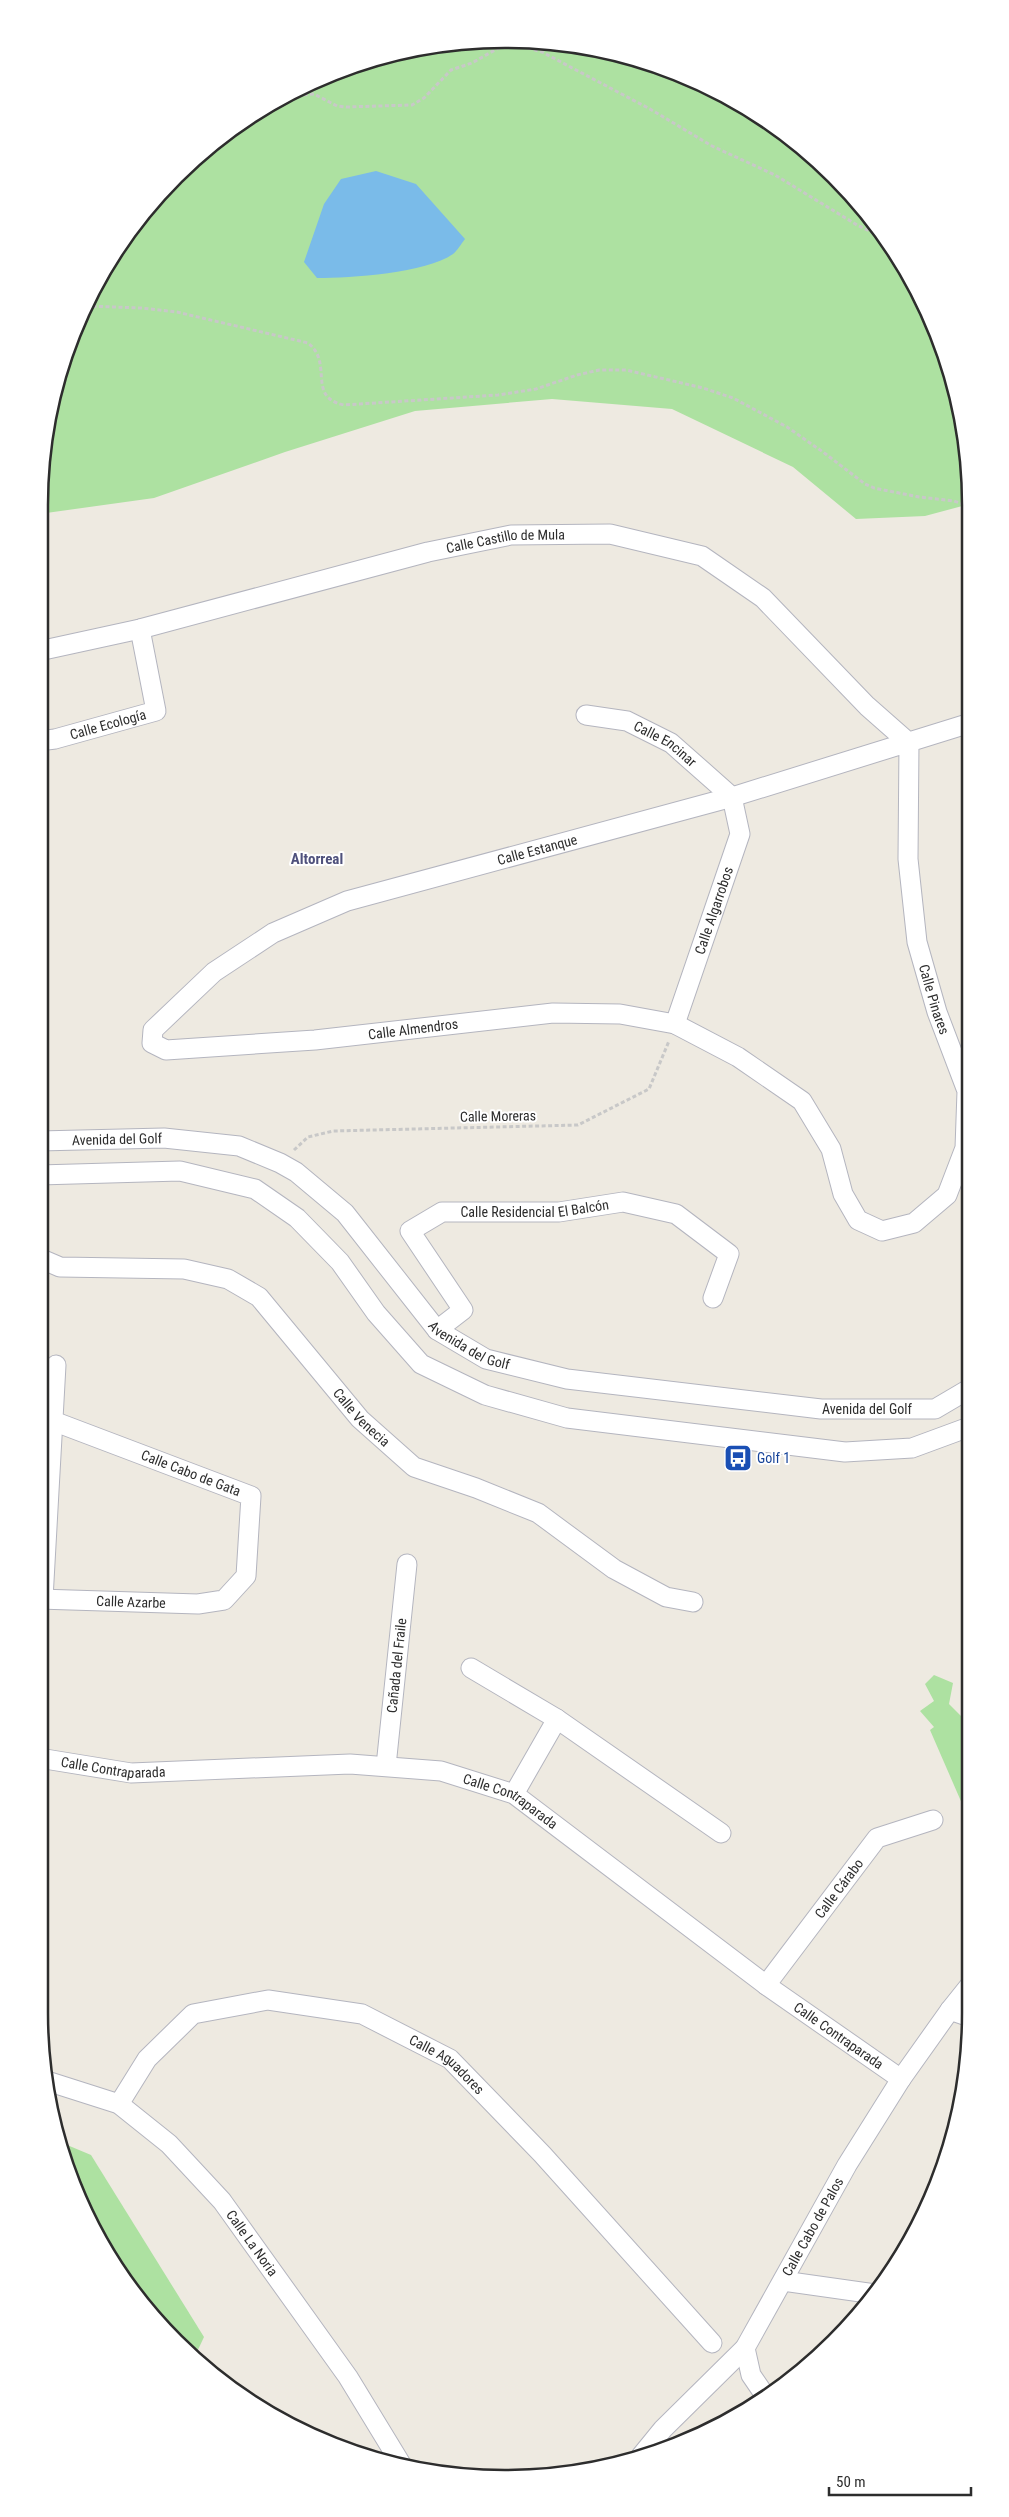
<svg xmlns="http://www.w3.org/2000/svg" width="1009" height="2517" viewBox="0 0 1009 2517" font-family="'Roboto Condensed',sans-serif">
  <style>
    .green { fill: #ade1a1 }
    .water { fill: #7abbe9 }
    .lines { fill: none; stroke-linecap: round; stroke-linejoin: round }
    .street-casing { stroke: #b4b5bf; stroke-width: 21 }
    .path { stroke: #c8c8c8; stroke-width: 3; stroke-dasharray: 4 2.5; stroke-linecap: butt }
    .street { stroke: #fff; stroke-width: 19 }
    .labels { text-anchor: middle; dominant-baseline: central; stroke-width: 4; stroke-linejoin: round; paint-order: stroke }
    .street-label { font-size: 14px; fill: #2d2d2d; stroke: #fff }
    .transit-label { font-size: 14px; fill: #164399; stroke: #fff; text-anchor: start }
    .neighbourhood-label { font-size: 15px; font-weight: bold; fill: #4f517c; stroke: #fff }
    .rim { fill: none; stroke: #2d2d2d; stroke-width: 2.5 }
  </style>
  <rect width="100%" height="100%" fill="#eeeae1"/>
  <g class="green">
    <polygon points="474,40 565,43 654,63 763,117 855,198 922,299 966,443 966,505 925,516 856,519 793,467 672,409 552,399 415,411 285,452 154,498 39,514 63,355 101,272 154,198 221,135 298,87 384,55"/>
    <polygon points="934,1675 953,1683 949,1704 970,1725 970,1822 930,1730 934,1727 920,1711 934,1701 925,1684"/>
    <polygon points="60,2142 91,2155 204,2337 196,2354 154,2319 101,2245 64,2162"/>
  </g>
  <path class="water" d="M376 171 416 184 465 239C461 244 457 251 453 254 426 273 351 278 317 278L304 262 324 204 341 179Z"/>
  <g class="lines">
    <defs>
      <g id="street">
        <path id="s1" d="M39 651 140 629 428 552 511 535 610 534 702 556 763 598 867 706 909 743 908 859 917 942 937 1012 967 1091 965 1148 947 1195 914 1223 882 1231 858 1220 843 1194 831 1149 802 1101 738 1057 675 1024 620 1014 553 1013 315 1040 166 1050 152 1043 153 1030 214 972 273 933 347 901 732 797 967 724"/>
        <path id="s2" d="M586 715 627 721 671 743 732 797"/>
        <path id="s3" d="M39 741 55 739 156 711 140 629"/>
        <path id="s4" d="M675 1024 740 834 732 797"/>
        <path id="s5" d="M39 1141 164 1138 239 1146 280 1163 296 1172 345 1213 437 1330 486 1359 567 1379 821 1409H935L969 1389"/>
        <polyline points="39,1175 180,1171 255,1189 297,1218 340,1262 376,1313 421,1364 485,1395 567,1418 845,1452 912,1448 969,1427"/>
        <path id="s6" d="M39 1258 60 1267 184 1269 228 1279 259 1297 360 1419 414 1467 476 1488 538 1513 614 1569 666 1597 693 1602"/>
        <path id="s7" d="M437 1330 463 1310 410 1231 442 1212H559L623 1202 676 1214 729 1254 713 1298"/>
        <path id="s8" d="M39 1599 198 1604 224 1600 246 1576 251 1496 53 1421"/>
        <polyline points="43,1599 56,1365"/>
        <polyline points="471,1668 557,1719 721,1833"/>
        <path id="s9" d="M39 1758 131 1773 350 1764 441 1771 514 1794 766 1985 901 2079"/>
        <path id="s10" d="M386 1766 407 1564"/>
        <polyline points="514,1794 557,1719"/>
        <path id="s11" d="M766 1985 877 1838 933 1820"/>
        <polyline points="950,2010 970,2017"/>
        <path id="s12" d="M50 2082 119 2104 169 2144 222 2201 348 2377 401 2464"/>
        <path id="s13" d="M119 2104 147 2059 193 2014 268 2000 362 2014 450 2059 542 2154 712 2343"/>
        <polyline points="783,2281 875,2294"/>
        <polyline points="745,2348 751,2375 766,2397"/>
        <path id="s14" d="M641 2456 663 2429 745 2348 847 2165 901 2079 950 2010 970 1985"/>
      </g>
    </defs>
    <use href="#street" class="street-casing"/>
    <g class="path">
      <polyline points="284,96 314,94 337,106 346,107 412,105 424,98 451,70 472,63 502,46 518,45 542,52 650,109 712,146 775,175 857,225 880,236"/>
      <path d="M86 306 141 308 177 312 308 343C334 363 306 397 344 405L498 395 536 389 577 375 599 370H626L703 388 733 398 787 427 823 452 865 484 874 488 919 497 954 501 966 505"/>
      <polyline points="294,1150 308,1137 333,1131 578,1125 649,1089 669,1041"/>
    </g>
    <use href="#street" class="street"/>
  </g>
  <defs>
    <symbol id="bus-square" viewBox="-11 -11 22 22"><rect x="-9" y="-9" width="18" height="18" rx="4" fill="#1a4fb4" stroke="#fff"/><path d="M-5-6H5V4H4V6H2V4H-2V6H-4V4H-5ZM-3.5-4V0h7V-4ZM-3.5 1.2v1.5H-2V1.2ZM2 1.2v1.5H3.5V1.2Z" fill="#fff"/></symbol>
  </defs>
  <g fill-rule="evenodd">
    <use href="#bus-square" x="722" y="1442" width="32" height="32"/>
  </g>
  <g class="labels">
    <g class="street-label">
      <text stroke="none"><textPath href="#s1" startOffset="480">Calle Castillo de Mula</textPath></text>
      <text stroke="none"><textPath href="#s3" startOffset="71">Calle Ecología</textPath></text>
      <text stroke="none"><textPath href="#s2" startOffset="86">Calle Encinar</textPath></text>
      <text stroke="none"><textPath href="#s1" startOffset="2781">Calle Estanque</textPath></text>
      <text stroke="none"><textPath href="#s4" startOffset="120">Calle Algarrobos</textPath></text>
      <text stroke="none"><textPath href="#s1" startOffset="1219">Calle Pinares</textPath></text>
      <text transform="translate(413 1029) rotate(-7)">Calle Almendros</text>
      <text transform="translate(498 1116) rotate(-1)">Calle Moreras</text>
      <text stroke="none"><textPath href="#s5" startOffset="78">Avenida del Golf</textPath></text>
      <text stroke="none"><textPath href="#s7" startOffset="258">Calle Residencial El Balcón</textPath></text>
      <text stroke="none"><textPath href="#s5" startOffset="512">Avenida del Golf</textPath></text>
      <text stroke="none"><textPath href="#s5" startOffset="918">Avenida del Golf</textPath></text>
      <text stroke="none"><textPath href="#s6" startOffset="386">Calle Venecia</textPath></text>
      <text transform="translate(191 1473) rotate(21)">Calle Cabo de Gata</text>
      <text stroke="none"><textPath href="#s8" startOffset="92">Calle Azarbe</textPath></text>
      <text stroke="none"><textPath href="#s10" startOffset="101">Cañada del Fraile</textPath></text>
      <text stroke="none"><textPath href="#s9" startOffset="75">Calle Contraparada</textPath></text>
      <text stroke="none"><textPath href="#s9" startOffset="480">Calle Contraparada</textPath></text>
      <text stroke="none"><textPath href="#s11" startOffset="121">Calle Cárabo</textPath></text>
      <text stroke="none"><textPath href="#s9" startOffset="885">Calle Contraparada</textPath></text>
      <text stroke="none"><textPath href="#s13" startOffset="388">Calle Aguadores</textPath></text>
      <text stroke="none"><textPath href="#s14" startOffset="289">Calle Cabo de Palos</textPath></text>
      <text stroke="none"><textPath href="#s12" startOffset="266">Calle La Noria</textPath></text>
    </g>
    <g class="transit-label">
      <text x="757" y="1458">Golf 1</text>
    </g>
    <g class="neighbourhood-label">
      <text x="317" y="859">Altorreal</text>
    </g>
  </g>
  <path d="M0 0H1009V2517H0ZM505 48H505A457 457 0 0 1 962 505V2013A457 457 0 0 1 505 2470H505A457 457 0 0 1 48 2013V505A457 457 0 0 1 505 48Z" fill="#fff" fill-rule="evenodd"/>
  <path class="rim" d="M505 48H505A457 457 0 0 1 962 505V2013A457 457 0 0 1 505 2470H505A457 457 0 0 1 48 2013V505A457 457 0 0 1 505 48Z"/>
  <path d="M829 2487v8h142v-8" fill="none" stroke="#2d2d2d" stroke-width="2.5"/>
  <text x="836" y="2487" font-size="15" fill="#2d2d2d" stroke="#ffffff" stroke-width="4" paint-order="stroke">50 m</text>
</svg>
